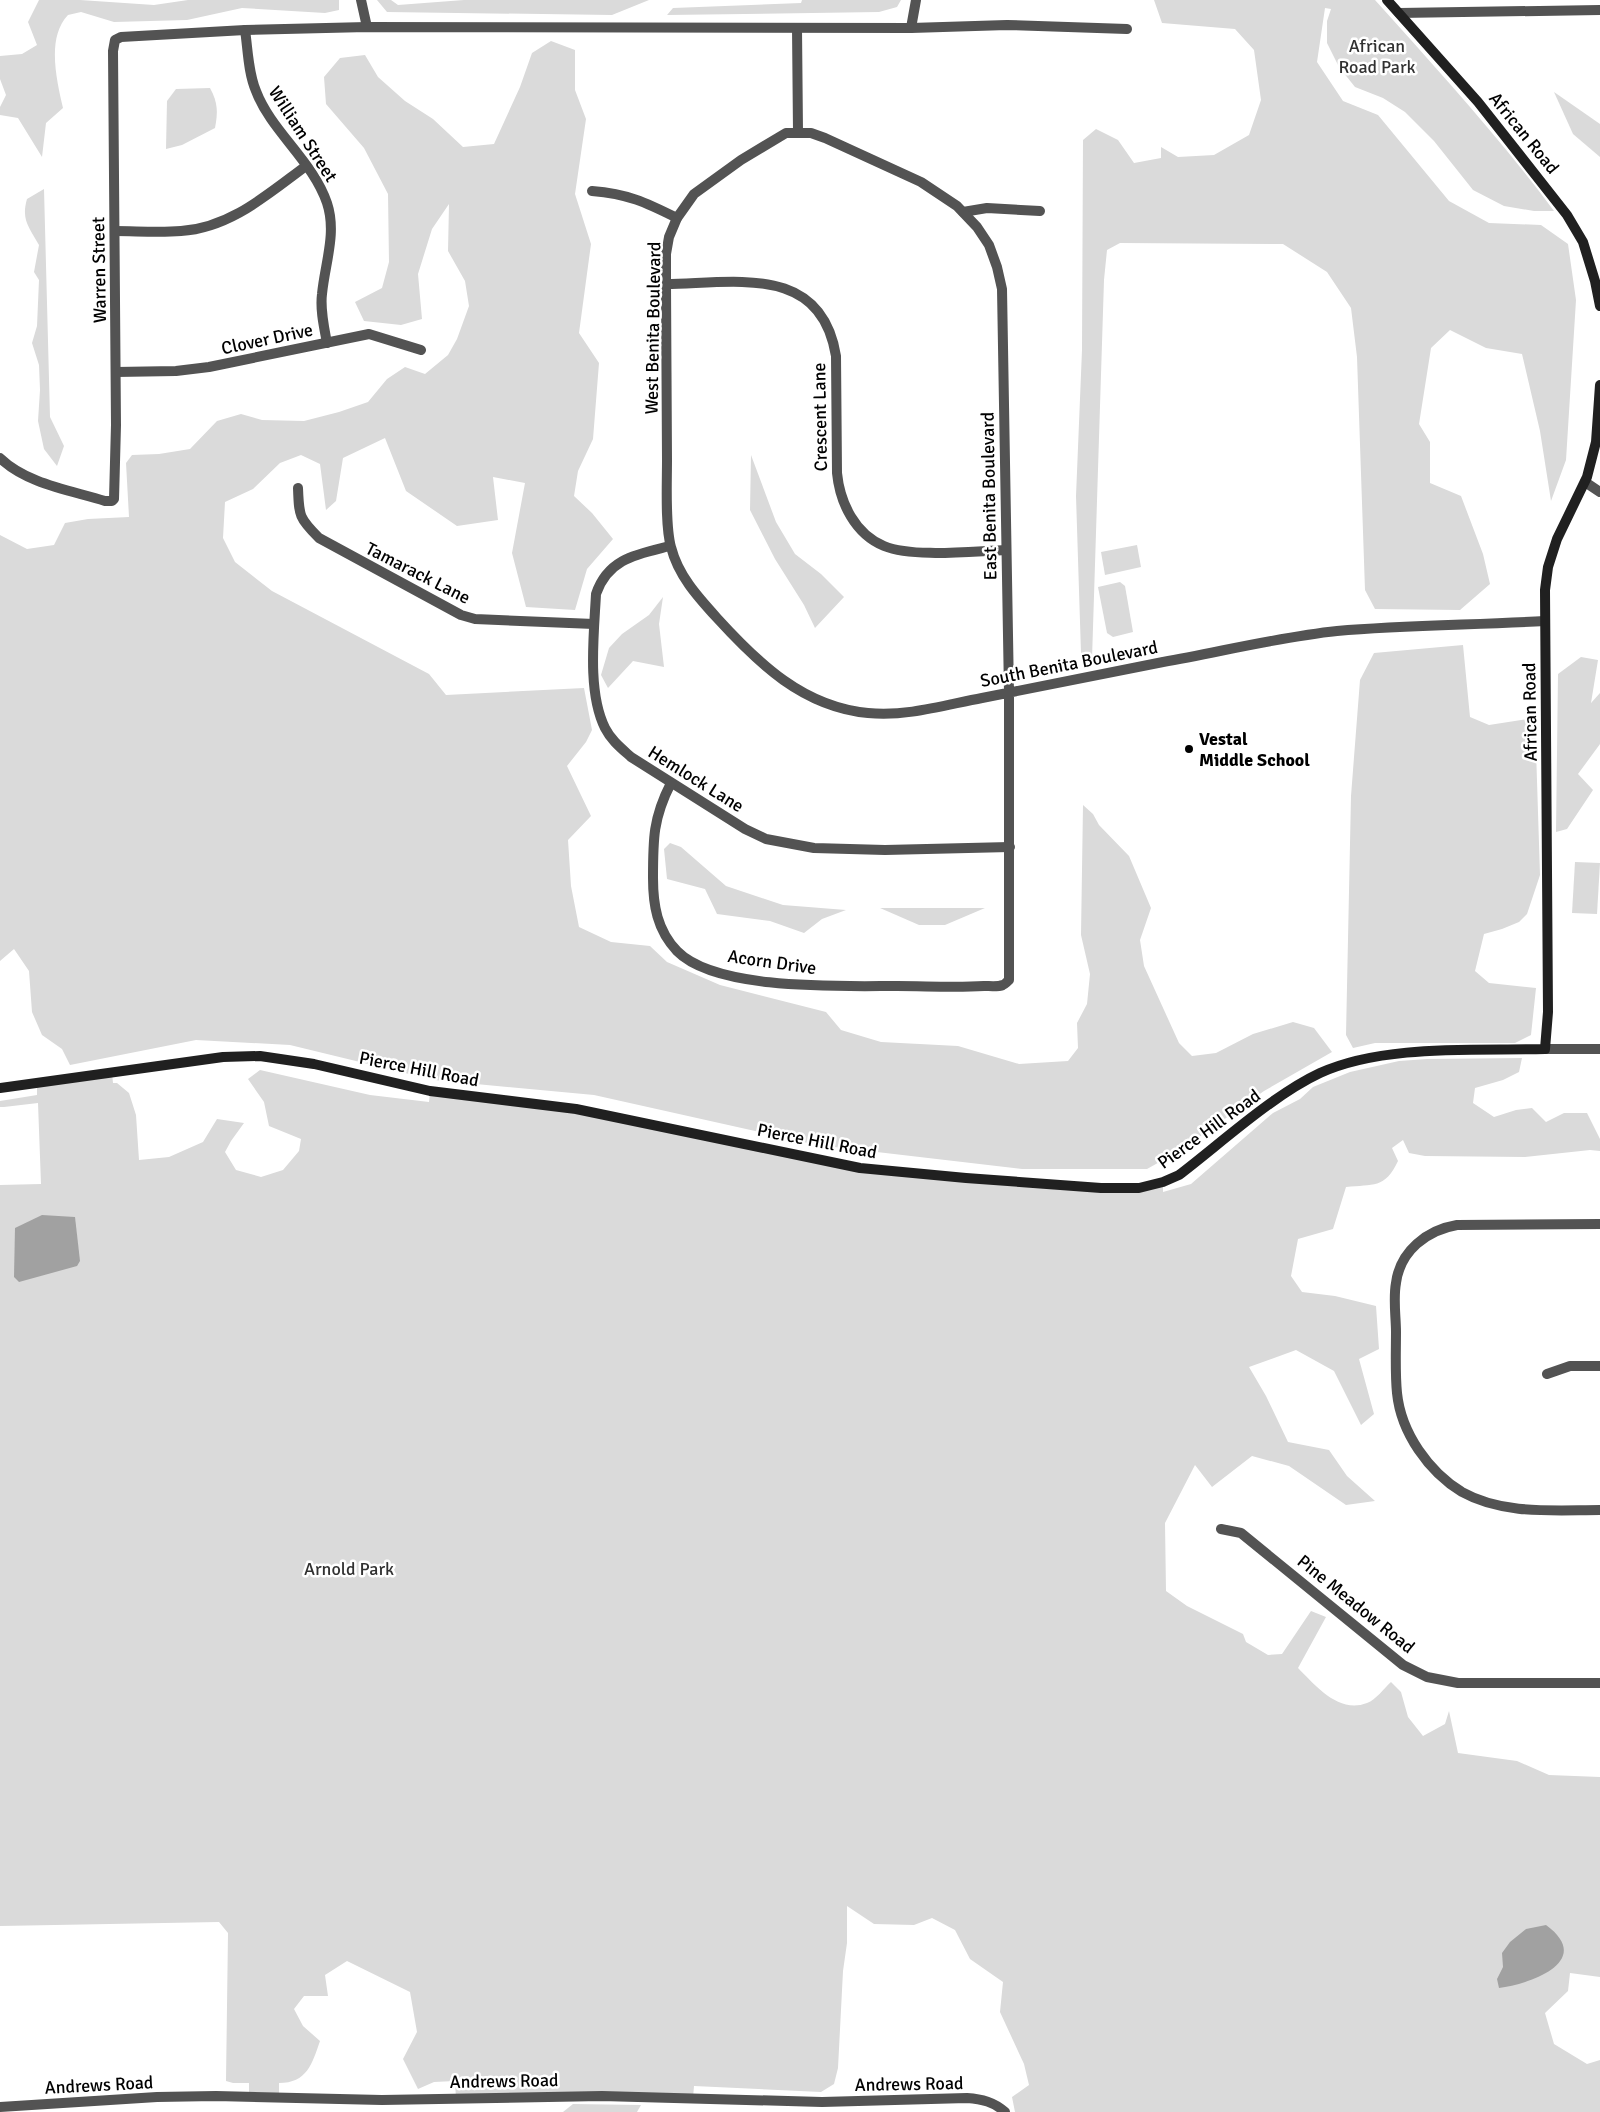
<svg xmlns="http://www.w3.org/2000/svg" width="1600" height="2112" viewBox="0 0 1600 2112" font-family="Signika,sans-serif">
  <style>
    .green { fill: #dadada }
    .water { fill: #a1a1a1 }
    .lines { fill: none; stroke-linecap: round; stroke-linejoin: round }
    .street { stroke: #535353; stroke-width: 10 }
    .secondary { stroke: #202020; stroke-width: 10 }
    .poi-dot { fill: #000; stroke: #fff; stroke-width: 2 }
    .labels { text-anchor: middle; dominant-baseline: central; stroke-width: 5; stroke-linejoin: round; paint-order: stroke }
    .park-label { font-size: 18px; fill: #313131; stroke: #fff }
    .street-label { font-size: 18px; fill: #000; stroke: #fff }
    .poi-label { font-size: 18px; font-weight: bold; fill: #000; stroke: #fff; text-anchor: start }
  </style>
  <rect width="100%" height="100%" fill="#fff"/>
  <g class="green">
    <path d="M39 0H80L154 5 188 0H339V10L325 13 242 8 187 20 114 22 81 12 68 15C46 38 57 81 63 108L46 123 42 157 18 118 0 115V107L6 95 0 79V56L22 54 37 45 28 22Z"/>
    <polygon points="377,0 391,0 398,5 464,0 649,0 612,15 387,12"/>
    <polygon points="802,0 901,0 897,7 879,12 667,15 673,8 801,3"/>
    <path d="M1154 0H1375C1437 69 1499 137 1554 211H1534L1504 206 1473 190 1434 141 1405 112 1383 98 1355 87 1339 67 1327 43V21L1331 9 1325 8 1317 62 1343 101 1378 115 1449 201 1489 223 1541 225 1568 244 1576 300 1566 460 1551 501 1540 431 1522 354 1486 348 1450 330 1431 348 1419 424 1430 442V483L1461 496 1483 554 1490 584 1460 610 1375 609 1365 590 1357 357 1351 308 1327 272 1283 244 1120 243 1107 250 1104 280 1092 659 1081 653 1076 496 1082 350 1083 140 1096 129 1118 140 1134 163 1161 158V147L1178 157 1214 155 1249 135 1261 100 1254 50 1235 29 1162 23Z"/>
    <polygon points="551,41 575,50 575,90 586,119 575,194 591,244 579,333 599,363 593,439 578,471 574,496 592,513 613,539 587,569 575,610 526,607 512,553 525,483 493,477 498,520 457,526 406,491 385,438 343,458 336,501 326,510 320,464 301,455 280,463 253,489 225,502 223,538 235,562 272,591 429,674 446,695 584,688 592,730 586,742 567,766 591,816 568,840 571,886 579,927 611,942 650,946 667,962 720,985 826,1012 841,1030 881,1042 958,1046 1019,1064 1068,1061 1078,1048 1077,1023 1087,1004 1090,974 1081,935 1083,805 1093,814 1099,825 1129,856 1151,908 1140,940 1144,966 1179,1043 1192,1056 1216,1053 1253,1034 1293,1022 1314,1028 1332,1052 1264,1091 1181,1150 1147,1169 1022,1169 817,1145 594,1095 434,1080 290,1045 196,1040 70,1065 62,1049 42,1035 32,1012 29,971 14,949 0,961 0,535 27,549 54,545 65,523 88,519 129,517 126,463 132,455 159,454 190,449 217,421 241,414 262,420 304,421 339,412 368,402 387,379 405,367 425,374 448,355 457,339 469,306 465,281 448,251 449,204 432,229 418,274 422,319 401,325 364,321 355,302 382,288 389,262 388,194 364,148 326,104 324,77 340,58 365,55 378,77 405,101 433,119 463,147 494,144 520,87 532,53"/>
    <path d="M210 88C218 103 218 112 215 128L182 145 166 149 167 101 176 89Z"/>
    <polygon points="1554,92 1600,124 1600,157 1573,134"/>
    <path d="M44 189 50 417 64 446 57 466 44 449 38 421 40 390 39 365 32 343 37 326 39 280 34 272 39 245C29 227 21 220 27 199Z"/>
    <polygon points="751,455 776,522 795,554 821,574 844,597 815,628 804,605 775,559 750,510"/>
    <polygon points="1137,545 1141,567 1105,575 1101,552"/>
    <polygon points="1120,582 1125,586 1133,632 1113,637 1107,633 1098,587"/>
    <polygon points="663,597 659,624 664,667 633,661 608,688 601,675 609,648 622,634 649,615"/>
    <polygon points="1463,645 1470,717 1489,725 1535,718 1540,875 1527,914 1519,922 1502,929 1484,934 1475,971 1489,983 1536,988 1531,1035 1515,1043 1375,1043 1353,1048 1346,1035 1351,796 1360,680 1374,653"/>
    <polygon points="1581,657 1598,660 1591,703 1600,693 1600,744 1578,774 1593,790 1567,829 1556,832 1558,674"/>
    <polygon points="670,843 681,847 726,886 783,905 846,910 822,919 804,933 770,921 717,914 705,889 667,879 664,849"/>
    <polygon points="1575,862 1600,863 1597,914 1572,913"/>
    <polygon points="880,908 985,908 945,925 919,925"/>
    <path d="M1522 1058 1519 1072 1503 1080 1475 1088 1473 1103 1494 1117 1516 1110 1532 1108 1546 1122 1564 1113H1587L1600 1139V1151L1590 1150 1525 1157 1425 1156 1409 1153 1403 1140 1392 1148 1398 1161C1385 1189 1373 1184 1346 1187L1333 1229 1298 1239 1291 1276 1302 1292 1335 1296 1376 1306 1379 1349 1359 1359 1374 1414 1361 1425 1334 1371 1296 1350 1249 1367 1266 1396 1288 1442 1329 1450 1347 1476 1375 1501 1346 1505 1289 1466 1252 1456 1212 1487 1195 1465 1165 1523 1166 1591 1187 1606 1243 1634 1246 1642 1268 1655 1282 1654 1311 1611 1326 1617 1298 1668C1316 1686 1339 1714 1367 1703 1376 1700 1384 1688 1391 1682L1401 1692 1408 1717 1423 1736 1445 1724 1449 1711 1458 1753 1517 1761 1549 1775 1600 1777V1977L1570 1973 1568 1991 1545 2013 1554 2044 1587 2064 1600 2060V2112H1015L1012 2097 1029 2085 1024 2064 1000 2012 1003 1982 970 1959 955 1930 932 1918 914 1925 874 1924 847 1906V1943L843 1971 838 2068 834 2084 821 2092 694 2086 693 2098 456 2099 455 2081 434 2082 418 2089 403 2059 417 2032 410 1992 347 1961 325 1975 328 1996H304L294 2009 303 2026 320 2041C312 2064 307 2083 279 2083V2097L249 2100V2083H233L226 2081 228 1933 219 1922 0 1926V1185L41 1184 38 1103 4 1107H0V1101L37 1095V1083L112 1073 113 1083H117L129 1093 136 1115 139 1160 169 1157 203 1142 217 1119 244 1123 231 1141 225 1152 236 1170 261 1177 283 1170 299 1151 301 1139 269 1126 264 1102 248 1079 260 1070 370 1095 429 1102 430 1091 576 1109 825 1162 1101 1188 1163 1182V1192L1191 1184 1273 1113 1300 1099 1313 1087 1350 1072 1399 1061 1427 1059Z"/>
    <polygon points="573,2104 641,2105 637,2112 563,2112"/>
  </g>
  <g class="water">
    <polygon points="42,1215 75,1217 80,1261 77,1266 19,1282 14,1277 15,1228"/>
    <path d="M1546 1925C1595 1961 1531 1984 1499 1988L1497 1979 1503 1967 1502 1953 1510 1942 1526 1929Z"/>
  </g>
  <g class="lines">
    <g class="street">
      <polyline points="361,0 367,27"/>
      <polyline points="1399,13 1600,10"/>
      <polyline points="797,28 798,132"/>
      <polyline points="911,28 916,0"/>
      <path d="M245 30C248 50 248 72 256 91 271 131 313 161 327 203 337 233 325 263 322 294 320 310 324 327 327 343"/>
      <path d="M592 191C628 194 645 202 677 218"/>
      <polyline points="963,212 987,208 1040,211"/>
      <path d="M115 231C136 231 159 233 181 231 230 228 268 194 306 166"/>
      <path d="M666 284C736 283 821 264 836 356L837 473C840 503 855 534 884 546 914 558 973 551 1006 550"/>
      <polyline points="116,372 176,371 209,367 369,334 421,350"/>
      <path d="M0 458C27 484 70 490 105 501H112L114 499 116 425 113 51 115 40 121 37 245 30 367 27 911 28 1007 25 1127 29"/>
      <polyline points="1585,482 1600,492"/>
      <path d="M298 488C299 516 299 518 319 538L461 615 475 619 594 624"/>
      <path d="M670 546C638 554 608 558 596 594 594 634 587 692 605 728 611 740 621 748 631 757L745 829 766 839 814 848 885 850 1010 847"/>
      <path d="M671 783C653 818 653 839 653 878 653 905 657 930 677 951 716 991 843 986 897 986 926 986 955 988 984 986 990 986 998 987 1003 985 1004 985 1008 981 1009 980V693L1002 289 997 267 989 245 977 227 957 206 921 182 825 138 811 133H786L741 160 694 194 677 218 669 237 666 254V284C666 343 667 402 667 461 667 484 665 526 671 547 678 575 697 596 717 618 758 663 803 707 868 713 906 717 945 705 982 698 1042 686 1102 674 1163 662 1220 652 1279 637 1337 631 1406 625 1476 625 1545 621"/>
      <polyline points="1545,1049 1600,1049"/>
      <path d="M1600 1224 1457 1225C1427 1230 1400 1251 1396 1283 1393 1299 1396 1317 1396 1332 1396 1353 1395 1373 1397 1393 1401 1433 1429 1472 1462 1492 1503 1515 1554 1510 1600 1510"/>
      <polyline points="1547,1374 1570,1366 1600,1366"/>
      <polyline points="1221,1529 1241,1533 1403,1665 1427,1677 1458,1683 1600,1683"/>
      <path d="M0 2107 157 2097 216 2096 382 2100 602 2096 822 2102 967 2098C982 2099 994 2102 1005 2112"/>
    </g>
    <g class="secondary">
      <polyline points="1387,0 1478,102 1567,215 1583,242 1595,281 1600,306"/>
      <path d="M0 1088 223 1057 260 1056 314 1064 430 1091 576 1109 860 1168 966 1178 1101 1188H1139L1163 1182 1179 1175C1221 1143 1273 1095 1320 1073 1384 1044 1475 1051 1545 1049L1548 1012 1545 590 1548 567 1557 539 1587 477 1596 442 1600 385"/>
    </g>
  </g>
  <circle class="poi-dot" cx="1189" cy="749" r="5"/>
  <g class="labels">
    <g class="park-label">
      <text x="1377" y="46">African<tspan x="1377" dy="21">Road Park</tspan></text>
      <text x="349" y="1569">Arnold Park</text>
    </g>
    <g class="street-label">
      <text transform="translate(1524 133) rotate(51)">African Road</text>
      <text transform="translate(303 134) rotate(57)">William Street</text>
      <text transform="translate(99 270) rotate(-91)">Warren Street</text>
      <text transform="translate(653 328) rotate(-89)">West Benita Boulevard</text>
      <text transform="translate(267 339) rotate(-12)">Clover Drive</text>
      <text transform="translate(820 417) rotate(-91)">Crescent Lane</text>
      <text transform="translate(989 496) rotate(-91)">East Benita Boulevard</text>
      <text transform="translate(418 573) rotate(27)">Tamarack Lane</text>
      <text transform="translate(1069 664) rotate(-11)">South Benita Boulevard</text>
      <text transform="translate(1530 712) rotate(-91)">African Road</text>
      <text transform="translate(696 779) rotate(32)">Hemlock Lane</text>
      <text transform="translate(772 962) rotate(8)">Acorn Drive</text>
      <text transform="translate(419 1069) rotate(11)">Pierce Hill Road</text>
      <text transform="translate(1209 1129) rotate(-36)">Pierce Hill Road</text>
      <text transform="translate(817 1141) rotate(11)">Pierce Hill Road</text>
      <text transform="translate(1356 1604) rotate(39)">Pine Meadow Road</text>
      <text transform="translate(504 2081) rotate(-1)">Andrews Road</text>
      <text transform="translate(909 2084) rotate(-1)">Andrews Road</text>
      <text transform="translate(99 2085) rotate(-3)">Andrews Road</text>
    </g>
    <g class="poi-label">
      <text x="1199" y="739">Vestal<tspan x="1199" dy="21">Middle School</tspan></text>
    </g>
  </g>
</svg>
